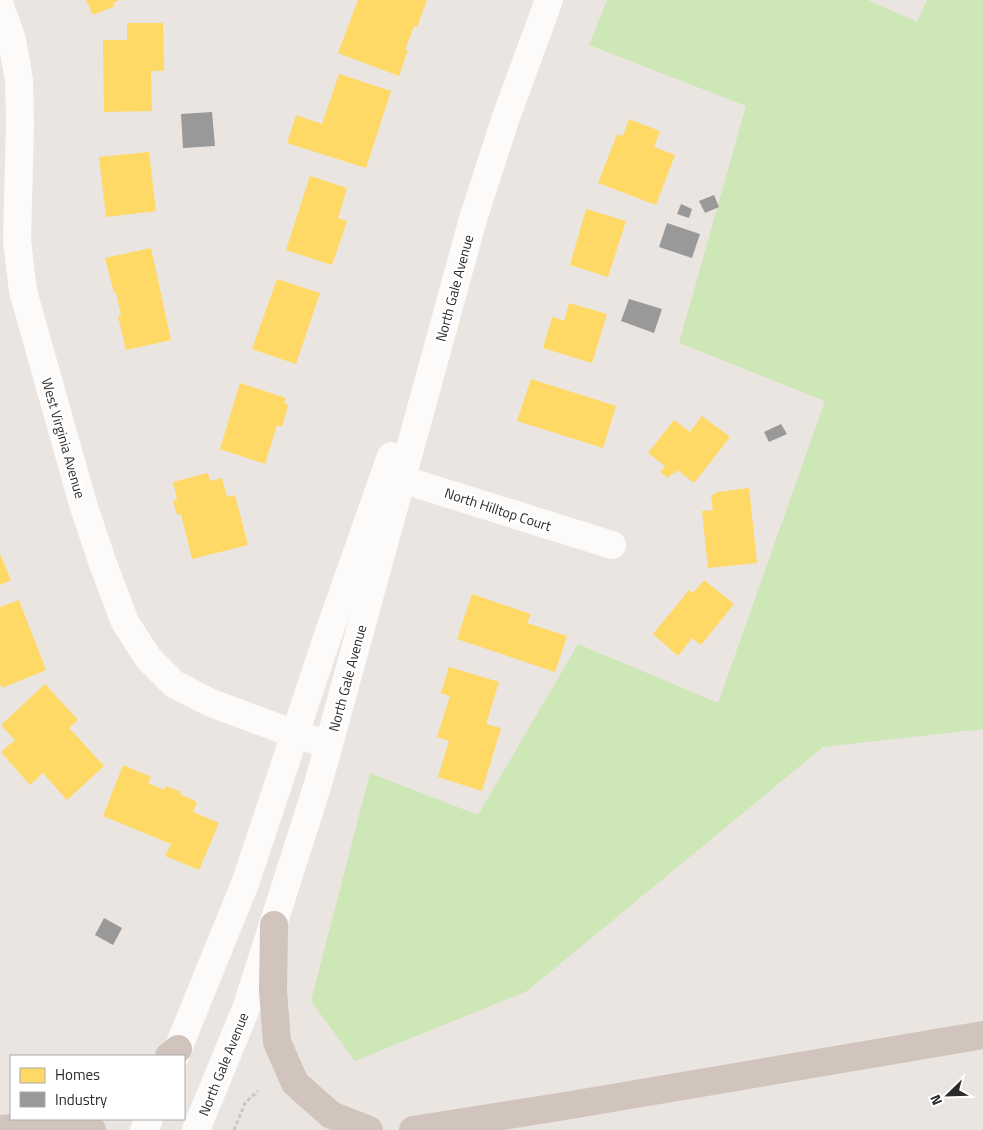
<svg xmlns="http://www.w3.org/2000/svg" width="983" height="1130" viewBox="0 0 983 1130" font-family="'Titillium Web',sans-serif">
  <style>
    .green { fill: #cee7b6 }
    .homes { fill: #ffd966 }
    .industry { fill: #999 }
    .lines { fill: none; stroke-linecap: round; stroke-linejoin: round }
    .path { stroke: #c8c7c7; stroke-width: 3; stroke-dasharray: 4 2.5; stroke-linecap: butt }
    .street { stroke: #fcfbfa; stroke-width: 28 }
    .secondary { stroke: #fcfbfa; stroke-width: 28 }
    .highway { stroke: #d0c4bd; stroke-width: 28 }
    .labels { text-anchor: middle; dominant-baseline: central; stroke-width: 5; stroke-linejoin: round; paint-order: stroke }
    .street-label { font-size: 14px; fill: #2b2b2b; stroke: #fff }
  </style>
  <rect width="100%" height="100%" fill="#eae5e0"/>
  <polygon class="green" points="607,0 868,0 917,22 927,0 983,0 983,729 823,747 527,991 355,1061 311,1001 370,773 478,815 578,644 718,703 825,401 679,343 746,106 589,45"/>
  <g class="homes">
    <polygon points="86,0 119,0 113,3 115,6 93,15"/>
    <polygon points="358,0 427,0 417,27 414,26 405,50 408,50 399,76 338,53"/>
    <polygon points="127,23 163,23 164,71 151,71 152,111 104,112 103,40 127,40"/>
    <polygon points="339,74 391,91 366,168 287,143 296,115 322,124"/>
    <polygon points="629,119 660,131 654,147 675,155 656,205 598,183 617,134 623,136"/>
    <polygon points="149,152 156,211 106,217 99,157"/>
    <polygon points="310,176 347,188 338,218 347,221 332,265 286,250"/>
    <polygon points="586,209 626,221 608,277 570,265"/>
    <polygon points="151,248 171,340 126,350 118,316 121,315 116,292 114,293 105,258"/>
    <polygon points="277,279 320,293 296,364 252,349"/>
    <polygon points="569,303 607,314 592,363 543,348 552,317 564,321"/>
    <polygon points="531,379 616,406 603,448 517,421"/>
    <polygon points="240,383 286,398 284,403 288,405 282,427 277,425 265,464 220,449"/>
    <polygon points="702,416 730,437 694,483 677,470 674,474 672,473 668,478 660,472 665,466 648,453 674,420 690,432"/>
    <polygon points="208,473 210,481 222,478 227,497 235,495 248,545 192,559 181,514 177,515 173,501 177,499 173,482"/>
    <polygon points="749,488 757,563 708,568 702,511 713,510 711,496 718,492"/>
    <polygon points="0,554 11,580 0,585"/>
    <polygon points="704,580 734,604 701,645 692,638 678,656 653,634 689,590 693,593"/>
    <polygon points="472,594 531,614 527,623 567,636 555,672 457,639"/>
    <polygon points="19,600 46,670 2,688 0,684 0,607"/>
    <polygon points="449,667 499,682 486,724 501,728 482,791 438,777 449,741 437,737 450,696 441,693"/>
    <polygon points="45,684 78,720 69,728 104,766 67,800 43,773 30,785 1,752 15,740 1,725"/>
    <polygon points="123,765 151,777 148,783 164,790 166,786 181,792 180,794 197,802 193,812 219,823 199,870 165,856 171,844 103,816"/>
  </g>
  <g class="industry">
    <polygon points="212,112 215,146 183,148 181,114"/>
    <polygon points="714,195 719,207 705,213 699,201"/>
    <polygon points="681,204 692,209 689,218 677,214"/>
    <polygon points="667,223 700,234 692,258 659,247"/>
    <polygon points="629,299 662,309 654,333 621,321"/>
    <polygon points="781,424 787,434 769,442 764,432"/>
    <polygon points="104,918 122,928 113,945 95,935"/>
  </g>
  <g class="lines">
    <polyline class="path" points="234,1130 245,1103 258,1091"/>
    <g class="street">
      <polyline points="0,6 12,40 19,80 20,124 17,241 23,291 83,504 102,561 125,622 148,658 174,684 211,703 295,734 329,745"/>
      <polyline points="385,474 612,545"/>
    </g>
    <g class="secondary">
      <polyline points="175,1056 246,881 326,641 391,456"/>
      <polyline points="144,1130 149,1119"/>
      <polyline points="196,1130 247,1006 318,784 473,219 505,120 549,0"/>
    </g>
    <g class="highway">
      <polyline points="274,925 273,991 277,1042 295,1083 331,1115 369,1130"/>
      <polyline points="169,1056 178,1049"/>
      <polyline points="0,1129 51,1125 88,1128 92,1130"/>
      <polyline points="413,1130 559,1107 983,1035"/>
    </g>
  </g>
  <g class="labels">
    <g class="street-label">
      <text transform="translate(454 288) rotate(-75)">North Gale Avenue</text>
      <text transform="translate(64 438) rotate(74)">West Virginia Avenue</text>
      <text transform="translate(498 509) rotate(18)">North Hilltop Court</text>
      <text transform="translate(347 678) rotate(-75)">North Gale Avenue</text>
      <text transform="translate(223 1064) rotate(-68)">North Gale Avenue</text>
    </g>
  </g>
  <rect x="10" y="1055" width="175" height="65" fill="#ffffff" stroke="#aaaaaa"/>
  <rect x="20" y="1068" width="25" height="15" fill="#ffd966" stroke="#aaaaaa"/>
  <text x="55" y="1080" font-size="15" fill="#2b2b2b">Homes</text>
  <rect x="20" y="1092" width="25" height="15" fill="#999999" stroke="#aaaaaa"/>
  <text x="55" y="1105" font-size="15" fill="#2b2b2b">Industry</text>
  <g transform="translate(948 1095) rotate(247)" stroke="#ffffff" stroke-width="4" paint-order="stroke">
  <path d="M0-4L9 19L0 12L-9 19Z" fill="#2b2b2b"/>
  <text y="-8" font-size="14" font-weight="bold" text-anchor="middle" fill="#2b2b2b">N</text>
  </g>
</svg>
